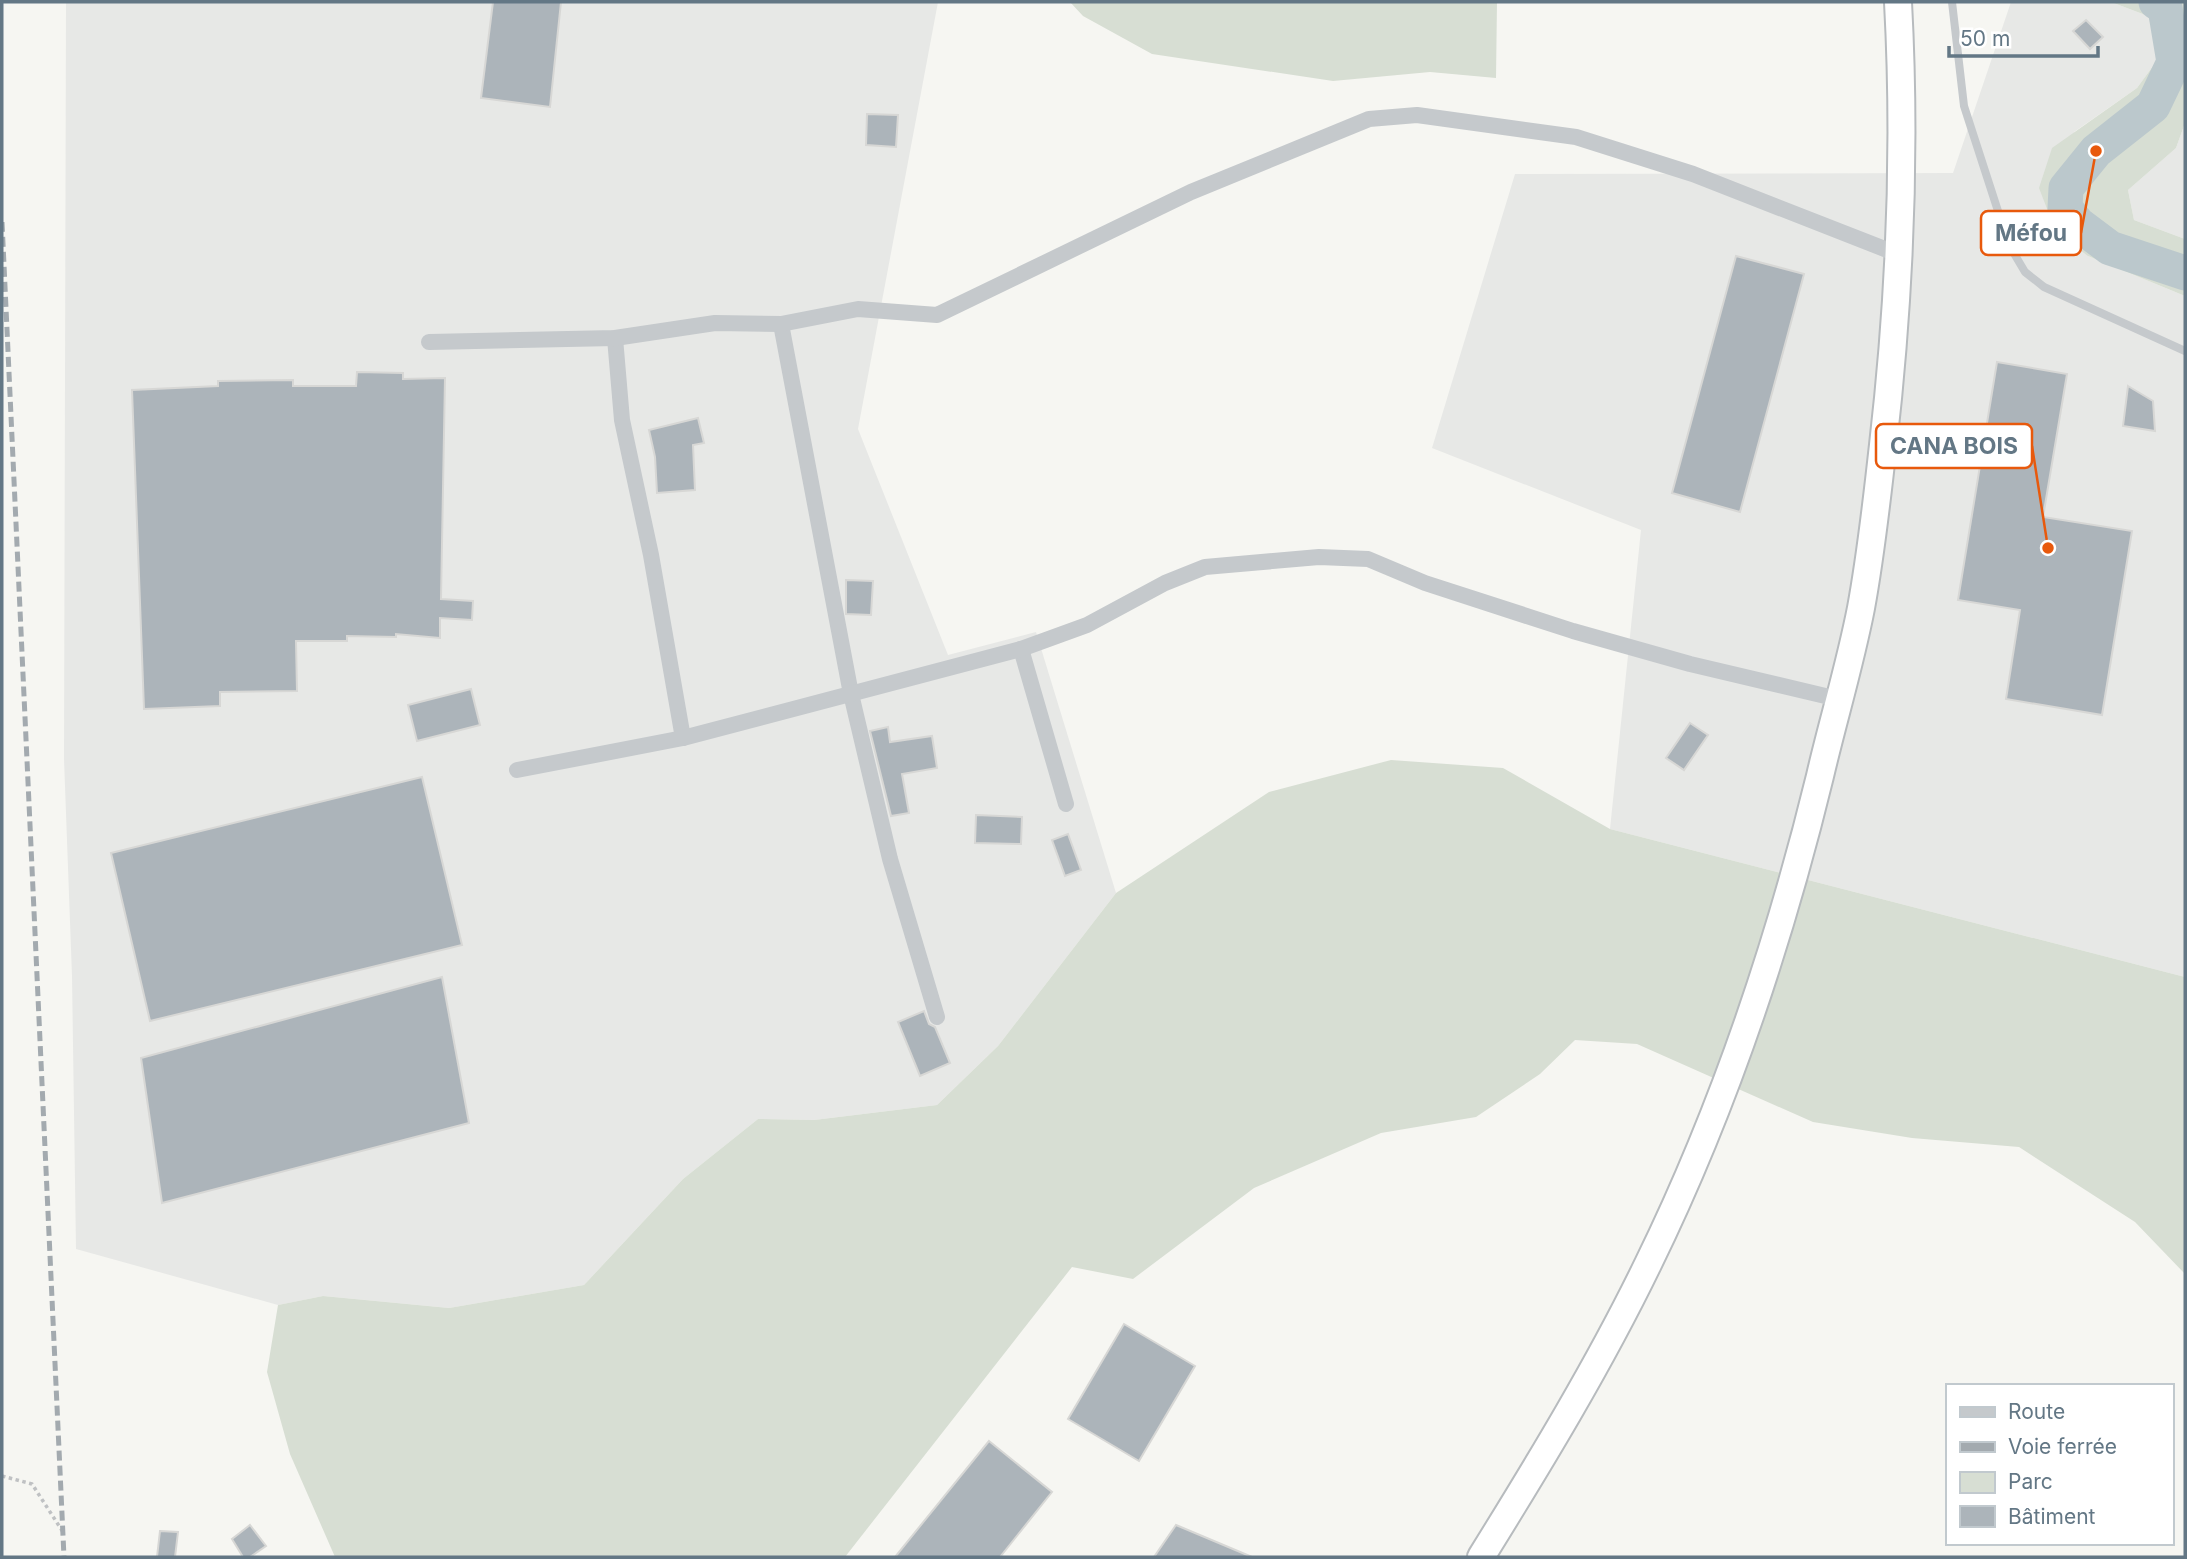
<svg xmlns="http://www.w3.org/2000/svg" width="2187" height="1559" viewBox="0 0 2187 1559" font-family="Inter,sans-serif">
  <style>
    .built { fill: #e7e8e6 }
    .green { fill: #d7ded3 }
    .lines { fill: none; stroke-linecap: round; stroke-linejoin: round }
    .river { stroke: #bbc8cc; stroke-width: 35 }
    .building { fill: #acb4ba; stroke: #d7d7d5; stroke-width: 2 }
    .trunk-casing { stroke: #b7bbbe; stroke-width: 30 }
    .path { stroke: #bfc1c3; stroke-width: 3.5; stroke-dasharray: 3.5 3.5; stroke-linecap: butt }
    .service { stroke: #c5c9cc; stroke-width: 8 }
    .minor { stroke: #c5c9cc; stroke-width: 16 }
    .trunk { stroke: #fff; stroke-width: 26 }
    .rail { stroke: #a3aaaf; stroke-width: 5; stroke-dasharray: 10 5; stroke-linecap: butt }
    .leader { fill: none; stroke: #e8590c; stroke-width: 2.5 }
    .callout-dot { fill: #e8590c; stroke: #fff; stroke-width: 2.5 }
    .callout { fill: #fff; stroke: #e8590c; stroke-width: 2.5 }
    .callout-label { font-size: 23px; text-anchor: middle; font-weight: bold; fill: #637785 }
  </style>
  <rect width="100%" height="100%" fill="#f6f6f2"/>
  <g class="built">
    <polygon points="66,2 938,2 858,429 948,655 1036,632 1116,893 998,1046 937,1105 814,1120 758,1119 683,1179 584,1285 449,1308 323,1296 278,1305 76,1249 72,976 64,759"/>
    <polygon points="2011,2 2111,2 2148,16 2156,37 2156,62 2137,88 2074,132 2088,256 2185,296 2185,977 1610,829 1641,530 1432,448 1515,174 1953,173"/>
    <polygon points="2185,123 2185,239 2134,220 2128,190 2176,148"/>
  </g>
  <g class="green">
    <polygon points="1070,2 1497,2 1496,78 1430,72 1333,81 1152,54 1083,16"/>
    <polygon points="2111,2 2185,2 2185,123 2176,148 2128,190 2134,220 2185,239 2185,296 2088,256 2056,232 2039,188 2052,148 2137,88 2156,62 2156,37 2148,16"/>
    <polygon points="1391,760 1503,768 1610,829 2185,977 2185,1274 2135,1222 2019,1147 1912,1138 1813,1122 1637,1044 1575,1040 1540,1074 1476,1117 1381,1133 1254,1188 1133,1279 1072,1267 845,1557 335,1557 290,1454 267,1372 278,1305 323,1296 449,1308 584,1285 683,1179 758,1119 814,1120 937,1105 998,1046 1116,893 1269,792"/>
  </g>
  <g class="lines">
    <polyline class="river" points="2156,2 2165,8 2174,62 2153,106 2096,151 2066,188 2065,208 2078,224 2110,248 2185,273"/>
  </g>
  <g class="building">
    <polygon points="493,2 561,2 550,107 481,98"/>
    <polygon points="2086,20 2103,37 2090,49 2073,31"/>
    <polygon points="867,114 898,115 896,147 866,145"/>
    <polygon points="1736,256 1804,274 1740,512 1672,493"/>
    <polygon points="1997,362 2067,374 2043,517 2132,531 2102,715 2006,699 2020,610 1958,600"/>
    <polygon points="357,372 403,373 403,379 445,378 441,599 473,601 472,620 440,618 440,638 396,634 396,637 347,636 347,641 296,641 297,691 220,692 220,706 144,709 132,390 218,386 218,381 293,380 293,386 356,386"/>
    <polygon points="2128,386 2153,401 2155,431 2123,426"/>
    <polygon points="698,418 704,443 693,445 695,490 657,493 655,457 649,430"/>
    <polygon points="846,580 873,581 871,615 846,614"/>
    <polygon points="471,689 480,725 417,741 408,705"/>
    <polygon points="1690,723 1708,735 1684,770 1666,758"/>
    <polygon points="888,727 890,742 932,736 937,768 902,774 909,813 891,816 870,731"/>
    <polygon points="422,777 462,945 150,1021 111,853"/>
    <polygon points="976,815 1022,817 1021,844 975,843"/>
    <polygon points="1068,834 1081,870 1065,876 1052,840"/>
    <polygon points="442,977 469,1123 162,1203 141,1058"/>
    <polygon points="924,1011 929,1024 935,1027 950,1063 920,1076 898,1022"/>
    <polygon points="1124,1324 1195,1366 1139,1461 1068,1419"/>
    <polygon points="989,1441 1052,1492 1000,1557 895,1557"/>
    <polygon points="250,1525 266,1546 250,1557 243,1557 232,1539"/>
    <polygon points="1176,1525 1252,1557 1154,1557"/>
    <polygon points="160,1531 178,1532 175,1557 157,1557"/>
  </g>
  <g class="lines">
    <defs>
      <path id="trunk" d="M1481 1557C1540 1462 1599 1365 1648 1264 1724 1109 1779 944 1820 776 1833 720 1850 665 1861 608 1871 554 1877 500 1883 445 1900 297 1906 150 1898 2"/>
    </defs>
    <use href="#trunk" class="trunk-casing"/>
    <polyline class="path" points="2,1476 32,1484 63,1532"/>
    <polyline class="service" points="1952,2 1964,106 2009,245 2025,272 2044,287 2185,351"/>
    <g class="minor">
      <polyline points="781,324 851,694 890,859 937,1017"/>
      <polyline points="615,338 622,420 651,555 683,738"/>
      <polyline points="429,342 615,338 715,323 781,324 858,309 937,315 1191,192 1369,119 1417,115 1576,137 1693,174 1900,255"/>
      <polyline points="1021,649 1066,804"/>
      <polyline points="517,770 683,738 1021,649 1087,625 1165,583 1205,567 1319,557 1368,559 1425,583 1573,631 1690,664 1838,699"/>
    </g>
    <use href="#trunk" class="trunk"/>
    <polyline class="rail" points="2,222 64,1557"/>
  </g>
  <path class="leader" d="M2096 151L2081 233M2048 548L2032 446"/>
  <g class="callout-dot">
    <circle cx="2096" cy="151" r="7"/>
    <circle cx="2048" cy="548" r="7"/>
  </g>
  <g class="callout">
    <rect x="1981" y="211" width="100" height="44" rx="7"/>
    <rect x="1876" y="424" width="156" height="44" rx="7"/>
  </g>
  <g class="callout-label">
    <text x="2031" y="241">Méfou</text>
    <text x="1954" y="454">CANA BOIS</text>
  </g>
  <rect width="2187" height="1559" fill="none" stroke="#637785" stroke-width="7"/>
  <rect x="1946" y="1384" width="228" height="161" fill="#ffffff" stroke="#c1c9ce" stroke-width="2"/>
  <rect x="1960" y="1407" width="35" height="10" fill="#c5c9cc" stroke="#c1c9ce" stroke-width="2"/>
  <text x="2008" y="1419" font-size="21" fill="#637785">Route</text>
  <rect x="1960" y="1442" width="35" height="10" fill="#a3aaaf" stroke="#c1c9ce" stroke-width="2"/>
  <text x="2008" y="1454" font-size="21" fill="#637785">Voie ferrée</text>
  <rect x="1960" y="1472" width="35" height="21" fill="#d7ded3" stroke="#c1c9ce" stroke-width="2"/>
  <text x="2008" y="1489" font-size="21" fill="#637785">Parc</text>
  <rect x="1960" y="1506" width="35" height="21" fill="#acb4ba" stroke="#c1c9ce" stroke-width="2"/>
  <text x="2008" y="1524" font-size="21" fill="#637785">Bâtiment</text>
  <path d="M1949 46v10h149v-10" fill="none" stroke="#637785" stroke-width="3.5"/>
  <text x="1960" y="46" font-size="21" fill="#637785" stroke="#ffffff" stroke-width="5" paint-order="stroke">50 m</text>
</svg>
